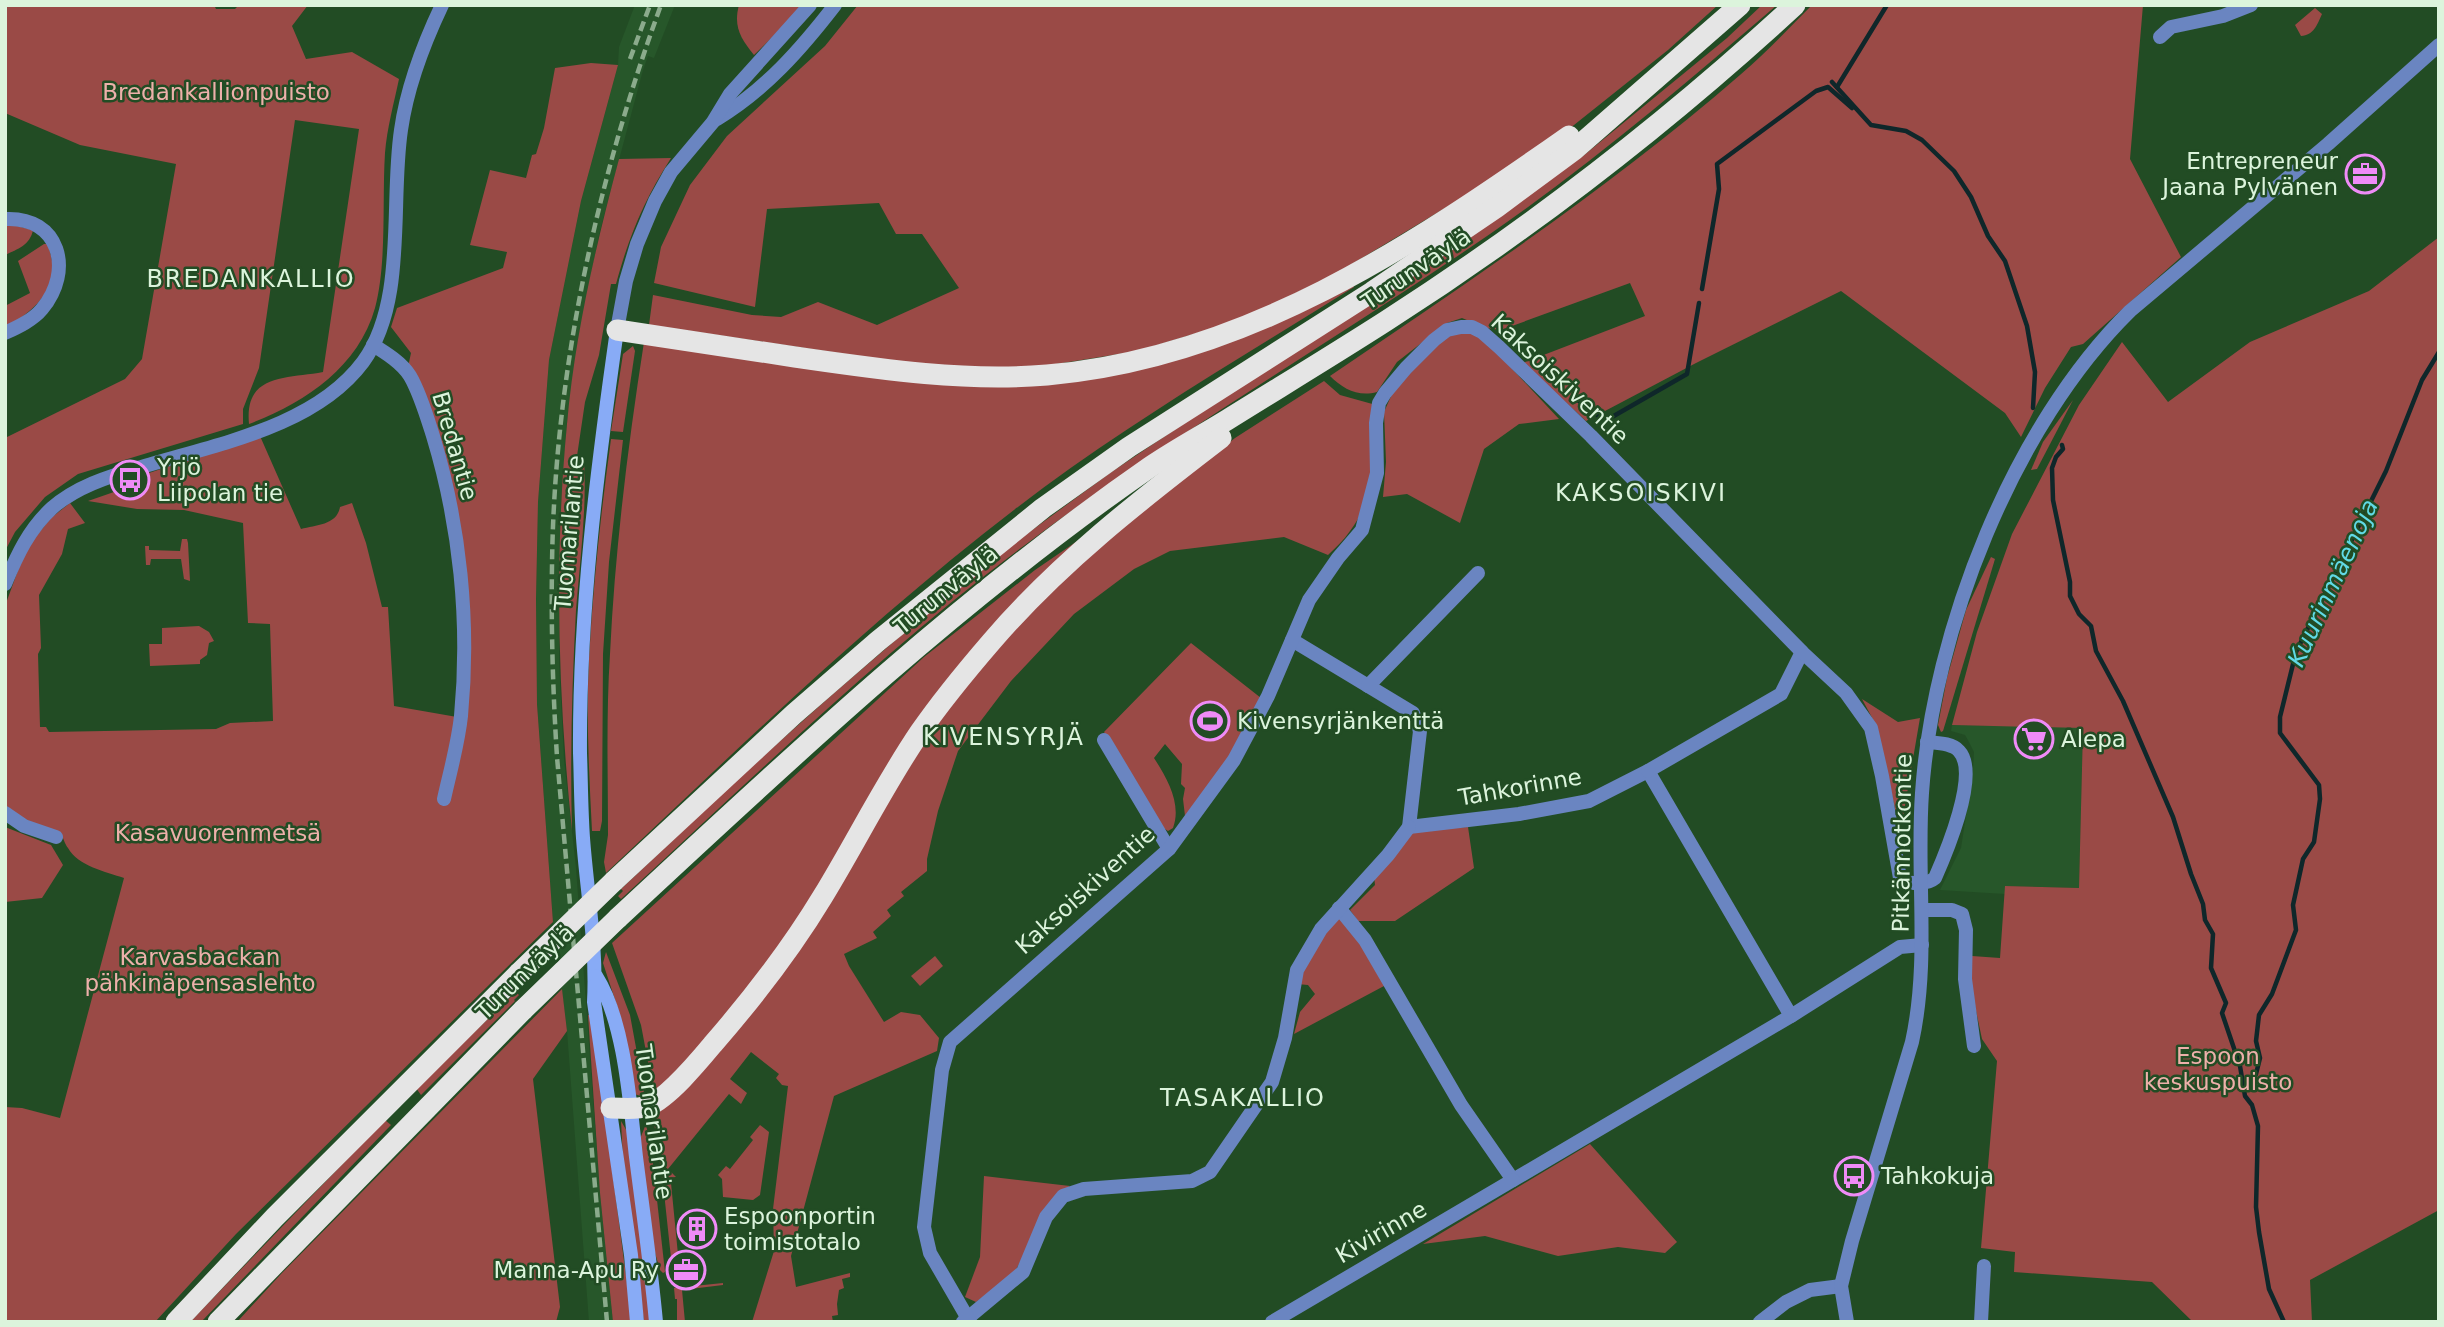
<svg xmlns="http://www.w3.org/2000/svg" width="2444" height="1327" viewBox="0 0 2444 1327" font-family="'DejaVu Sans',sans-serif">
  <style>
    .built { fill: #27572a }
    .green { fill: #9a4a46 }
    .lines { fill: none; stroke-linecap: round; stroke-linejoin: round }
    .stream { stroke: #0f272a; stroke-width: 4.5 }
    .minor { stroke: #6a85c1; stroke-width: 14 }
    .tertiary { stroke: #6a85c1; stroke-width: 14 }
    .secondary { stroke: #88abf6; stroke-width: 14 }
    .motorway { stroke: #e5e5e5; stroke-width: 21 }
    .rail { stroke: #8bab8c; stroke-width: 4.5; stroke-dasharray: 10 5; stroke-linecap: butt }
    .motorway-bridge { stroke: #e5e5e5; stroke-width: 21 }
    .labels { text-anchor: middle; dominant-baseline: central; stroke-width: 5; stroke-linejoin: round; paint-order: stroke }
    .park-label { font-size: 23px; fill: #edb0aa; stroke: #224c24 }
    .poi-label { font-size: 23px; fill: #dcf4dc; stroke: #224c24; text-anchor: start }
    .street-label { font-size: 23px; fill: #dcf4dc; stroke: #224c24 }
    .neighbourhood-label { font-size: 24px; letter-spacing: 2px; fill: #dcf4dc; stroke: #224c24 }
    .water-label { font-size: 24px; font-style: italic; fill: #60dae6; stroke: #224c24 }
  </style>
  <rect width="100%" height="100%" fill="#224c24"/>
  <g class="built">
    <polygon points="635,5 675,5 654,58 648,56 643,70 600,231 579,335 567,422 561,504 559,661 564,759 576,868 600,1193 613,1322 589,1322 567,1031 553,922 537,704 536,599 538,502 549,360 581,201 618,65 619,47"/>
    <polygon points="1952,725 2083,727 2079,888 2006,886 2005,894 1940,890 1961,848 1973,770 1974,752 1969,742 1965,735 1951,731"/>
  </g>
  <g class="green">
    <path d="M5 5H214L216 9H235L239 5H308L292 26 306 59 352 52 399 79C394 103 387 128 385 153 382 200 387 264 375 308 358 368 304 403 249 424 244 373 287 379 323 372L359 129 295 120 259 368 243 409V424L78 474 45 497 15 532 5 551V438L125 379 142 359 176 164 80 145 5 113Z"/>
    <path d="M739 5H805L754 55C741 39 733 27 739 5Z"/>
    <polygon points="858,5 1718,5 1668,50 1569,129 1505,172 1337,273 1243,319 1138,351 1037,367 975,369 913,364 649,325 653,295 752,315 781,317 818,302 877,325 959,288 922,234 896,234 879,203 767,209 755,307 654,283 661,247 690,185 727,136 825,46"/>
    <path d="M1762 5H1777C1684 85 1591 164 1490 234 1336 340 1174 433 1025 545 881 652 753 778 621 899L618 896 623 891 621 889 740 777 833 694 933 608 1020 539 1110 473 1583 156 1727 38Z"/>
    <path d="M1812 5H2143L2130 159 2181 257 2083 344 2071 347 2045 388 2021 437 2005 413 1841 291 1696 363 1586 421 1523 363 1645 316 1630 283 1501 330 1486 328 1462 318 1447 323 1397 362 1377 392C1358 397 1343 389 1330 376 1470 281 1612 186 1740 75 1765 54 1788 29 1812 5Z"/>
    <path d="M2315 8 2322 14C2317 25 2314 35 2301 36L2295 25Z"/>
    <path d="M591 63 618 65 581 201 549 360 538 502 536 599 537 704 553 922 236 1234 155 1322H5V1107L22 1108 60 1118 124 878C106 872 78 866 68 848 64 843 64 838 60 833 40 827 20 819 5 805V606L21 562 33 540 51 518 70 503 85 523 68 529 62 554 39 595 41 648 38 654 40 727H46L49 732 216 729 230 723 273 721 270 624 248 623 243 523 184 510 137 509 88 501 137 484 143 475 260 436 301 529C316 525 337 525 340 507L352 503 366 543 382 607H388L394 706 457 717 460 755 462 556 408 367 411 353 391 327 397 308 503 268 507 252 470 245 490 170 526 178 532 155 536 154 544 128 555 68Z"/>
    <path d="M671 158C644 200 629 236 616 284H611L599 355 585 402 577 456 584 459C587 510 580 560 576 610 572 684 570 757 572 831 558 696 554 559 567 424 575 334 596 245 619 159Z"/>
    <path d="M5 223 33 230C30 245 18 249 5 255Z"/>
    <polygon points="2439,237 2439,1210 2310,1280 2312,1322 2193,1322 2152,1282 2014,1272 2015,1252 1981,1248 1997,1061 1982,1039 1972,992 1972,956 2000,958 2005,886 2079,888 2083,728 1952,725 1977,632 2012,534 2079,405 2122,342 2168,402 2250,342 2369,291"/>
    <path d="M44 244H48C50 251 52 259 53 267 54 295 27 315 5 328V306L30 293 18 261Z"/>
    <path d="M1352 284 1354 287C1250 352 1142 415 1043 488 887 604 747 740 606 873L604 862 608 835C608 775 606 714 610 654 615 549 628 445 644 342L1059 379Z"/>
    <polygon points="1467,331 1486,341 1559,419 1519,424 1484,449 1460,523 1407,494 1383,497 1386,462 1384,412 1392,394 1427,353 1446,336"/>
    <polygon points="633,346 635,351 623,432 611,431 623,354"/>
    <path d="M1324 381 1340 395 1376 405C1374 446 1377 496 1350 531 1344 540 1336 547 1328 555L1284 537 1170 551 1134 569 1074 614 1011 681 958 751 938 811 927 859V871L901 892 904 896 887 910 891 916 873 932 877 938 844 954 849 966 884 1022 901 1012 920 1015 939 1038 937 1051 834 1096 791 1256 796 1287 850 1273V1277L842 1279 844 1288 839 1290 837 1304 838 1315 832 1316 833 1322H752L774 1251 773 1209 788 1086 782 1085 776 1078 779 1074 751 1052 730 1079 747 1093 741 1104 729 1094 668 1169 676 1177 662 1178 653 1115 887 803 947 707 1035 604 1100 542 1235 438Z"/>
    <polygon points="2073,400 2037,469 2031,470 2043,442"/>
    <path d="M611 439 623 440 609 562 603 654 602 821 600 831H592C589 773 586 716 589 659 593 585 601 512 611 439Z"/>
    <polygon points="1105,522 1046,573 845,848 741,1002 654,1094 641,1025 612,943 924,657 1035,570"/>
    <polygon points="182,539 187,539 188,543 190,581 184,579 181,559 151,559 150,565 146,565 145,546 149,546 149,550 180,551"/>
    <polygon points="1991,557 1995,559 1943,731 1941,732 1938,725 1947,678 1966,610"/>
    <polygon points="199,626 209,632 214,641 209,643 207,655 200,660 200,664 150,666 149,644 162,644 162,628"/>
    <path d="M1191 643 1261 698 1231 758 1185 816 1183 799 1185 788 1181 784 1182 764 1165 744 1154 758C1167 778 1182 804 1173 828L1168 831 1159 825 1104 732Z"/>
    <polygon points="1862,699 1898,722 1920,718 1903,817 1895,809 1877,727"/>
    <polygon points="5,827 51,845 63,865 42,898 5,902"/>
    <polygon points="1468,827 1474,868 1395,921 1358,921 1350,910 1375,885 1374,876 1411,830"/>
    <polygon points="1338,914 1361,943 1386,982 1384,986 1294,1034 1300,1012 1315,994 1308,985 1297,984 1300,971"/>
    <polygon points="606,952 630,1015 644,1091 641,1096 634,1094 619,1012 603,963"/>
    <polygon points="935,956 943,966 920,986 911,976"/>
    <polygon points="562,989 567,1031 533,1079 560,1307 556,1322 237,1322 281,1274"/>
    <polygon points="516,992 519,995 514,1000 515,1001 421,1095 416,1088"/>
    <polygon points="588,1015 592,1016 632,1322 613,1322 600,1193"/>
    <polygon points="385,1120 391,1125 201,1322 190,1322"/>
    <polygon points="621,1121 628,1133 652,1322 644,1322 623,1161"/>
    <polygon points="646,1124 652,1155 665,1272 663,1273 660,1270 653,1246 640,1139"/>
    <polygon points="760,1125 769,1132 760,1195 753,1200 723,1197 722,1179 718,1175 726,1166 730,1169 753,1140 750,1137"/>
    <polygon points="1590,1144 1677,1242 1665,1253 1618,1247 1558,1256 1485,1236 1423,1244"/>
    <polygon points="984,1176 1070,1186 1057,1195 1013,1275 976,1302 965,1297 980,1257"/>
    <polygon points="663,1183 671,1183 680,1275 691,1275 692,1284 674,1286"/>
    <polygon points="723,1283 723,1285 682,1290 685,1322 677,1322 677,1299 675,1299 674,1288"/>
  </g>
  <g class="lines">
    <g class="stream">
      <polyline points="1832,82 1871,125 1906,131 1922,140 1954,171 1971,197 1988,236 2005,261 2027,326 2035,372 2033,408"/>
      <polyline points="1837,87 1887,5"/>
      <polyline points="1702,289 1719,189 1717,164 1816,91 1828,87 1852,108"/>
      <polyline points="1575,398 1605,421 1687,374 1699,303"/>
      <polyline points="2062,445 2063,449 2056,457 2052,468 2053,500 2070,582 2070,596 2079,614 2091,626 2096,651 2123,701 2173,817 2191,874 2203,904 2205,920 2213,934 2211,968 2226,1003 2222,1013 2240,1066 2245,1096 2252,1105 2258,1126 2256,1207 2259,1232 2269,1289 2284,1322"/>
      <polyline points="2244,1089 2256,1074 2260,1058 2256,1041 2259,1015 2272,994 2296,930 2293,905 2303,859 2314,842 2320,799 2319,785 2280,733 2280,717 2296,652 2386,471 2422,380 2439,352"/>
    </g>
    <g class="minor">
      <polyline points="2160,37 2171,27 2223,16 2251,5"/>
      <path d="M5 219C60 216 74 271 42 309 33 320 18 327 5 333"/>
      <path d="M373 345C386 353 402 363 410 376 420 393 427 417 433 436 460 525 470 622 461 716 458 744 450 772 444 799"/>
      <polyline points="1292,640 1413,713 1420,731 1409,827 1519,814 1589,801 1648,771 1791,1016"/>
      <polyline points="1368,686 1478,573"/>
      <polyline points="1104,740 1169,849"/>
      <polyline points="1648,771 1781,694 1802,652"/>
      <polyline points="5,813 24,826 56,837"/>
      <polyline points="1339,908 1365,940 1461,1105 1513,1180 1791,1016 1900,947 1922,945"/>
      <polyline points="1922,910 1952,910 1962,914 1966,930 1965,979 1974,1046"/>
      <polyline points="963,1322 1023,1272 1046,1217 1063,1196 1084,1189 1192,1181 1210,1172 1272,1082 1285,1038 1297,970 1321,929 1388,855 1409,827"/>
      <path d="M970 1322 930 1253 924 1227 942 1070 950 1042 1169 849 1234 760 1268 696 1309 600 1338 558 1362 530 1377 473 1376 423 1379 403 1385 393 1406 368 1434 340 1447 330 1461 327H1472L1482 332 1499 347 1591 436 1802 652 1846 693 1871 728 1882 776 1900 878C1908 885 1927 885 1935 878 1946 853 1980 773 1959 751 1952 743 1937 743 1927 742"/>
      <polyline points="1272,1322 1513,1180"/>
      <polyline points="1981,1322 1984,1266"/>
    </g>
    <g class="tertiary">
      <path d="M717 119C765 90 801 49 835 5"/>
      <polyline points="617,330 626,281 637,244 655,201 671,172 713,122 730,94 810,5"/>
      <path d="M5 584C17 555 29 529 52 508 76 487 107 477 138 468 212 445 314 428 363 362 407 302 390 203 401 130 407 87 423 45 442 5"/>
      <polyline points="1760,1322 1786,1302 1810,1290 1841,1286"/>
      <path d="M1847 1322 1841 1286 1852 1241 1912 1042C1930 960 1916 876 1922 793 1933 631 2013 426 2130 311L2328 144 2439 45"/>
    </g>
    <g class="secondary">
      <path d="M617 330C597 470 579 611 580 753 581 781 581 810 583 838 587 892 597 947 594 1002L631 1255 637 1322"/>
      <path d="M596 976C625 1022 630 1104 636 1157 643 1212 651 1267 656 1322"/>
    </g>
    <g class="motorway">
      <path d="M617 330C676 339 735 348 795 357 878 369 963 382 1047 375 1245 358 1411 247 1569 136"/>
      <polyline points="614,881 794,714 878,641 1043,508 1129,447 1372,292 1497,207 1574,150 1740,5"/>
      <path d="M618 918C789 759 958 600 1150 467 1175 450 1201 436 1227 420 1280 387 1333 355 1386 321 1531 228 1668 122 1795 5"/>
      <path d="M611 1108C623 1108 636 1110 648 1106 669 1097 698 1062 713 1044 753 998 791 949 823 896 856 842 884 785 920 732 942 700 967 670 992 641 1059 563 1140 500 1221 438"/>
      <polyline points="176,1322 275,1217 519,973"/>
      <polyline points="218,1322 523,1010"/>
    </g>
    <g class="rail">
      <polyline points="630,59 650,5"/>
      <path d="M607 1322 557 757C553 694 551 630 552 566 554 376 596 183 661 5"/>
    </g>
    <g class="motorway-bridge">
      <polyline points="519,973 614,881"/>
      <polyline points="523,1010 618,918"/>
    </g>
  </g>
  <defs>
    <symbol id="office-ring" viewBox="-11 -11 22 22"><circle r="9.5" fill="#224c24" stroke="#ef8bf7" stroke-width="1.5"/><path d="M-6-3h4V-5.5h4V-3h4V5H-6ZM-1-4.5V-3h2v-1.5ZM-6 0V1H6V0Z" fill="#ef8bf7"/></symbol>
    <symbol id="bus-ring" viewBox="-11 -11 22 22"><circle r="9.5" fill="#224c24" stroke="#ef8bf7" stroke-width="1.5"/><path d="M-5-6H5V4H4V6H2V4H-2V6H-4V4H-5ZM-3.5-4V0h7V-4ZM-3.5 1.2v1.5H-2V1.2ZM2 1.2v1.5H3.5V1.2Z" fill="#ef8bf7"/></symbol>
    <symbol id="stadium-ring" viewBox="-11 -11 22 22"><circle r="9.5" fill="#224c24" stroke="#ef8bf7" stroke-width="1.5"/><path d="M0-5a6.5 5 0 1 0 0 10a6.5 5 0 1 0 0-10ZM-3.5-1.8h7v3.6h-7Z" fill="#ef8bf7"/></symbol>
    <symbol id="supermarket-ring" viewBox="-11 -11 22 22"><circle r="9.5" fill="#224c24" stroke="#ef8bf7" stroke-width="1.5"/><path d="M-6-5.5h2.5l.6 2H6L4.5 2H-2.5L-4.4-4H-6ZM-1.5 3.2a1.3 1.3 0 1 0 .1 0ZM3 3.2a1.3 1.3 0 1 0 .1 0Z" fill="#ef8bf7"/></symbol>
    <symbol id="building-ring" viewBox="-11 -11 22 22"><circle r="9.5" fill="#224c24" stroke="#ef8bf7" stroke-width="1.5"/><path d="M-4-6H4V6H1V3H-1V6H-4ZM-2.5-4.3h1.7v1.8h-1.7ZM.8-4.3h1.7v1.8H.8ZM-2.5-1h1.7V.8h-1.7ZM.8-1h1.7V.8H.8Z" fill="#ef8bf7"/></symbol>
  </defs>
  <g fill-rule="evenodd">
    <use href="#office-ring" x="2343" y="152" width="44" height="44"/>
    <use href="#bus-ring" x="108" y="458" width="44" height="44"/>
    <use href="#stadium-ring" x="1188" y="699" width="44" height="44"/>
    <use href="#supermarket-ring" x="2012" y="717" width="44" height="44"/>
    <use href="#bus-ring" x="1832" y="1154" width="44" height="44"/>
    <use href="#building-ring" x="675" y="1207" width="44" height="44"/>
    <use href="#office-ring" x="664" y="1248" width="44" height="44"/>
  </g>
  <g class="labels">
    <g class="park-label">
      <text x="216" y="92">Bredankallionpuisto</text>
      <text x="218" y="833">Kasavuorenmetsä</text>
      <text x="200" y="957">Karvasbackan<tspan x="200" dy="26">pähkinäpensaslehto</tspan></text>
      <text x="2218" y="1056">Espoon<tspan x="2218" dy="26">keskuspuisto</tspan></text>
    </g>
    <g class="poi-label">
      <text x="2338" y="161" text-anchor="end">Entrepreneur<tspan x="2338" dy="26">Jaana Pylvänen</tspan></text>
      <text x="157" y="467">Yrjö<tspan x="157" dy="26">Liipolan tie</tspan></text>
      <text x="1237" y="721">Kivensyrjänkenttä</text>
      <text x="2061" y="739">Alepa</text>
      <text x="1881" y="1176">Tahkokuja</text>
      <text x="724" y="1216">Espoonportin<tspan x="724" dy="26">toimistotalo</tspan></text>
      <text x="659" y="1270" text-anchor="end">Manna-Apu Ry</text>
    </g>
    <g class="street-label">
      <text transform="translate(1416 269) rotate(-34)">Turunväylä</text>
      <text transform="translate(1560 379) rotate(43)">Kaksoiskiventie</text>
      <text transform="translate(455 446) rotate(74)">Bredantie</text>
      <text transform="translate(569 533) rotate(-85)">Tuomarilantie</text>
      <text transform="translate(946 590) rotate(-39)">Turunväylä</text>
      <text transform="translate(1520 787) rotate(-10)">Tahkorinne</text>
      <text transform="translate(1902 843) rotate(-89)">Pitkännotkontie</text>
      <text transform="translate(1085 890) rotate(-42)">Kaksoiskiventie</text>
      <text transform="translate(525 972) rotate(-44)">Turunväylä</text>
      <text transform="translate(654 1122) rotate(82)">Tuomarilantie</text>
      <text transform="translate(1381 1232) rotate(-30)">Kivirinne</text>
    </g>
    <g class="neighbourhood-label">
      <text x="251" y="279">BREDANKALLIO</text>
      <text x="1641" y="493">KAKSOISKIVI</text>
      <text x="1004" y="737">KIVENSYRJÄ</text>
      <text x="1243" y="1098">TASAKALLIO</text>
    </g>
    <g class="water-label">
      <text transform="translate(2333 583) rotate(-65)">Kuurinmäenoja</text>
    </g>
  </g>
  <rect width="2444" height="1327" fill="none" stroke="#dcf4dc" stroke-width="14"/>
</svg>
